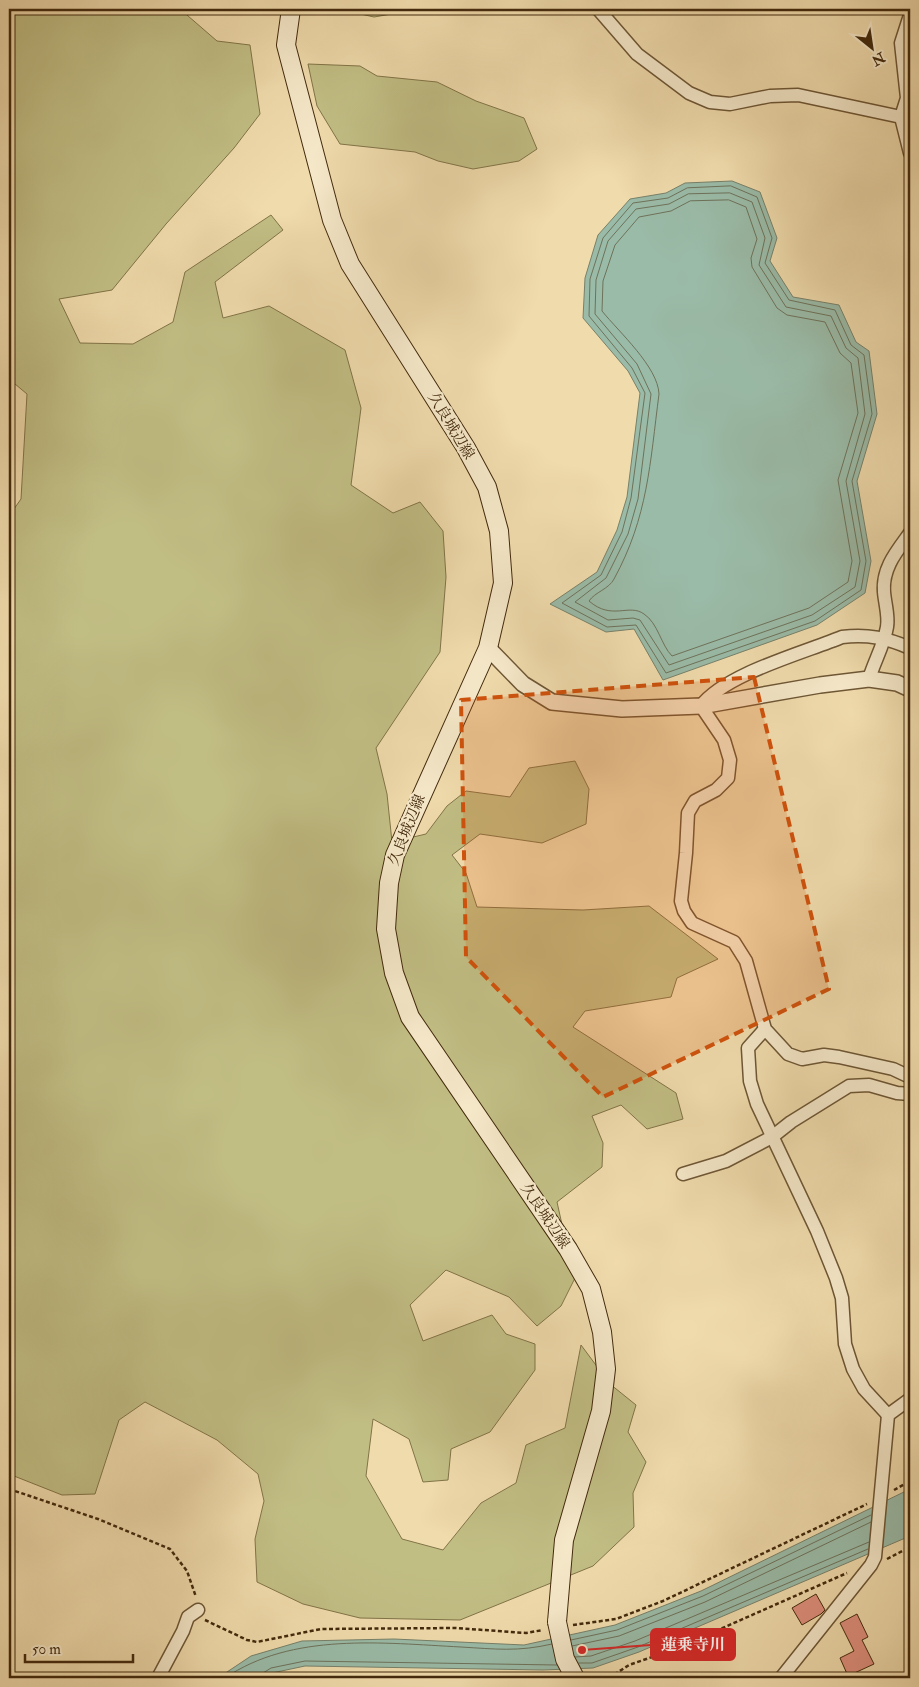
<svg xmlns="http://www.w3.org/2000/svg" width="919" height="1687" viewBox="0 0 919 1687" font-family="'IM FELL Double Pica','Noto Serif JP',serif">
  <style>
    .green { fill: #c1be84; stroke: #827448 }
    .water { fill: #9abba8; stroke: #77816a }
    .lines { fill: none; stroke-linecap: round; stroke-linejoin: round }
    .shore { stroke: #6e725a; stroke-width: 1 }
    .building { fill: #de8f7d; stroke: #432a0d }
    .minor-casing { stroke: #6e5635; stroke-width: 15 }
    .tertiary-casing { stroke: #6e5635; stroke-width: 18 }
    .secondary-casing { stroke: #432a0d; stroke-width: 20 }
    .path { stroke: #432a0d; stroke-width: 2.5; stroke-dasharray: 4 2.5; stroke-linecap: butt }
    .minor { stroke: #f5e8c9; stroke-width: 12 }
    .tertiary { stroke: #f5e8c9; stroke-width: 15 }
    .secondary { stroke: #f5e8c9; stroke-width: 18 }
    .secondary-bridge-casing { stroke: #432a0d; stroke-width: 20; stroke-linecap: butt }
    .secondary-bridge { stroke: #f5e8c9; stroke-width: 18 }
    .marked { fill: #cf520c; fill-opacity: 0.2; stroke: #cf520c; stroke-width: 4; stroke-dasharray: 10 6; stroke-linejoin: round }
    .labels { text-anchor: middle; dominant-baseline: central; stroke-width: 4.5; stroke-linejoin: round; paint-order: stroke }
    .street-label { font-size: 15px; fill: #432a0d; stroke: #f5e8c9 }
    .leader { fill: none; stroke: #d62828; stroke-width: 2 }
    .callout-dot { fill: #d62828; stroke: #f5e8c9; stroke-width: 2 }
    .callout { fill: #d62828; stroke: #d62828; stroke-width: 2 }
    .callout-label { font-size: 16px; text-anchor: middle; font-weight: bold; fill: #fff }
  </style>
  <rect width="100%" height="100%" fill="#f0dbac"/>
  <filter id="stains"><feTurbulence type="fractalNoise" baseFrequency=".004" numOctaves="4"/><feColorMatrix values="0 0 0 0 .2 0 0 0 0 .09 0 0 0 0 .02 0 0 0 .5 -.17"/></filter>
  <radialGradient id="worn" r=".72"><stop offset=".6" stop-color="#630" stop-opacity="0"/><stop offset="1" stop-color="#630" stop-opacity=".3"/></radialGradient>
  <g class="green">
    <polygon points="9,9 180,9 217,41 250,45 260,114 234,148 166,224 112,290 59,299 80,343 133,344 173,322 185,272 271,215 283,230 215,282 223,318 269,306 345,350 361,408 351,485 393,513 420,502 443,531 446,577 440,652 376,748 387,794 392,842 426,834 447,806 466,791 510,797 529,768 575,761 589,789 586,824 542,843 480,834 452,855 466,873 477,907 583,910 649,906 718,959 677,978 671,997 585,1011 573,1027 676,1093 683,1119 647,1129 621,1105 592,1116 603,1143 602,1167 557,1202 563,1229 584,1260 561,1306 537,1326 509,1297 446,1270 410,1305 423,1341 492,1315 506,1334 535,1344 535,1370 490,1432 451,1449 448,1480 423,1482 409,1439 373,1419 366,1476 402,1539 443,1550 481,1503 516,1483 526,1445 565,1428 581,1345 610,1384 636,1405 628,1432 646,1462 633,1493 634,1527 593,1566 460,1620 360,1618 303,1604 257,1582 255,1539 264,1501 258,1474 217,1440 145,1402 119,1420 95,1494 62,1495 9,1474 9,516 21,499 27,394 9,379"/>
    <polygon points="338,9 421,9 374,17"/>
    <polygon points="308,64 360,66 377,76 437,82 476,101 524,118 537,149 519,161 473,169 438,161 415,152 340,144 317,106"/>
  </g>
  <g class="water">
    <polygon points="732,181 760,192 777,238 770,261 793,297 839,305 856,342 869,351 877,414 857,481 871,561 865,593 817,625 663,680 634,629 606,632 550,604 597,572 617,530 627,497 640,393 628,371 583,318 585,278 598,235 630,199 666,193 685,183"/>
    <polygon points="910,1489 910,1536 639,1652 593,1668 543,1670 305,1666 272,1673 264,1678 218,1678 251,1656 302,1641 394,1639 524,1645 615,1625 701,1591"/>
  </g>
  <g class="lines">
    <g class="shore">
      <polygon points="731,186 757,197 772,238 765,263 789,300 835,310 851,345 864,355 872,414 852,481 866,561 861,590 815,621 666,673 636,625 607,627 562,603 601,575 622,532 631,498 645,393 632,368 589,316 590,279 603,238 633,203 668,198 687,188"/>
      <polygon points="730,193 752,202 765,238 759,265 786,307 831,316 846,348 858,358 865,414 846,481 860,561 855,587 812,615 669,665 640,620 633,618 608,620 575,602 606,578 628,534 638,499 651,394 637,364 595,314 596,280 608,241 636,209 669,204 688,194"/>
      <path d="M729 200 746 207 757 239 751 258 752 267 777 308 787 315 825 322 840 353 851 363 858 413 838 480 852 561 848 582 809 608 672 656C661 645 658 623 644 614 629 603 612 621 589 601 595 592 609 589 614 579 648 517 650 463 659 394 658 367 619 332 602 311L603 281 615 245 639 217 671 211 690 201Z"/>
      <polyline points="571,1640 617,1630 703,1596 871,1515"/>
      <polyline points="572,1646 619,1636 705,1602 871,1522"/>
      <polyline points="575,1657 591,1656 635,1641 869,1542"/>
      <polyline points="579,1663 592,1663 638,1647 868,1549"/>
      <path d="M225 1678C292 1632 383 1643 461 1647 495 1649 518 1652 552 1644"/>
      <polyline points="262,1678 263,1673 271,1668 305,1661 557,1665"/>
    </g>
  </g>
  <g class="building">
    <polygon points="816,1594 825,1610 821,1614 802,1625 792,1608"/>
    <polygon points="857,1614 868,1637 862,1640 874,1664 848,1676 840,1658 854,1651 840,1623"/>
  </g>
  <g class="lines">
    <defs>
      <g id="minor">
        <polyline points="598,9 637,54 689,93 710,102 730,104 770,96 798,95 901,117"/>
        <polyline points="910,15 901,43 907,98 901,117 910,153"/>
        <path d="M910 648C887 638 868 634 842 637 803 653 725 674 701 706L724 740 730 760 728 778 716 790 695 801 688 813 686 853 681 901 684 911 692 923 734 942 746 961 765 1029 788 1054 802 1059 824 1055 839 1057 893 1069 910 1077"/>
        <path d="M869 679C874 662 884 645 887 627 889 616 885 604 884 592 882 568 897 551 910 533"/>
        <polyline points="765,1029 748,1048 750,1081 757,1104 817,1231 836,1278 842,1298 845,1344 853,1369 864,1389 888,1415"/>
        <polyline points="683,1174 726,1161 772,1137 791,1122 849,1086 869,1085 897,1093 910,1094"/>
        <polyline points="158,1678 183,1631 188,1617 198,1610"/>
        <polyline points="781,1678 871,1565 875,1557 888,1415 910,1399"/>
      </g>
      <polyline id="tertiary" points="488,648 523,684 552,702 622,709 701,706 820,685 869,679 897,683 910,689"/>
      <polyline id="secondary" points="291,9 286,45 332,220 350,264 466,448 487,487 499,531 503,583 488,648 395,855 389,883 386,929 394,973 410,1017 568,1249 591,1289 602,1332 606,1369 601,1411 564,1540 557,1622"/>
    </defs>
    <use href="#minor" class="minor-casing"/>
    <use href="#tertiary" class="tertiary-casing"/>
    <use href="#secondary" class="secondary-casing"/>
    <g class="path">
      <polyline points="9,1489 98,1519 170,1549 187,1571 196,1597"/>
      <polyline points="894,1490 910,1481"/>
      <polyline points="887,1559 910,1547"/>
      <polyline points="205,1620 247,1640 257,1642 321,1629 456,1628 526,1633 543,1630"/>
      <polyline points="573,1625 616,1619 663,1601 867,1504"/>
      <polyline points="306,1678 323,1675 523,1678"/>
      <polyline points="609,1678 629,1665 675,1649 847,1573"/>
    </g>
    <use href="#minor" class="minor"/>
    <use href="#tertiary" class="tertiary"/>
    <use href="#secondary" class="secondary"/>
    <defs>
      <polyline id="secondary-bridge" points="557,1622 565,1659 575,1678"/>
    </defs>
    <use href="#secondary-bridge" class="secondary-bridge-casing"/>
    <use href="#secondary-bridge" class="secondary-bridge"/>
  </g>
  <path class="marked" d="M754 677 829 989 603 1097 466 957 461 700Z"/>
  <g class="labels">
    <g class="street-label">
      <text transform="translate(451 426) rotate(59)">久良城辺線</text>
      <text transform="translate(407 830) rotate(-68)">久良城辺線</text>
      <text transform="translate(545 1216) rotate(56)">久良城辺線</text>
    </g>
  </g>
  <path class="leader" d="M582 1650L651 1645"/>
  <circle class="callout-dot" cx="582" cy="1650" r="5"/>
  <rect class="callout" x="651" y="1629" width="84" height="31" rx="5"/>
  <g class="callout-label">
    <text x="693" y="1650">蓮乗寺川</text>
  </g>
  <rect width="919" height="1687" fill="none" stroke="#f0dbac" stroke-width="30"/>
  <rect x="10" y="10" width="899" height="1667" fill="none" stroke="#432a0d" stroke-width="2.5"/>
  <rect x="15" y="15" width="889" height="1657" fill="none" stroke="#432a0d"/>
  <g transform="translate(872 48) rotate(150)" stroke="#f5e8c9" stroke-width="4" paint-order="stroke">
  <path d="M0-4L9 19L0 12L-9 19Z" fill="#432a0d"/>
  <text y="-8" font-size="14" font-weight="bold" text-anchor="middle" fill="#432a0d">N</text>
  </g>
  <path d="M25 1654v8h108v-8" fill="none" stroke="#432a0d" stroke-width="2.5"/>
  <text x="32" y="1654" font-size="15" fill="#432a0d" stroke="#f5e8c9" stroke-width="4" paint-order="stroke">50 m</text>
  <rect width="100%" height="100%" filter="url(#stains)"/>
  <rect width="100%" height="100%" fill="url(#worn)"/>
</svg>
